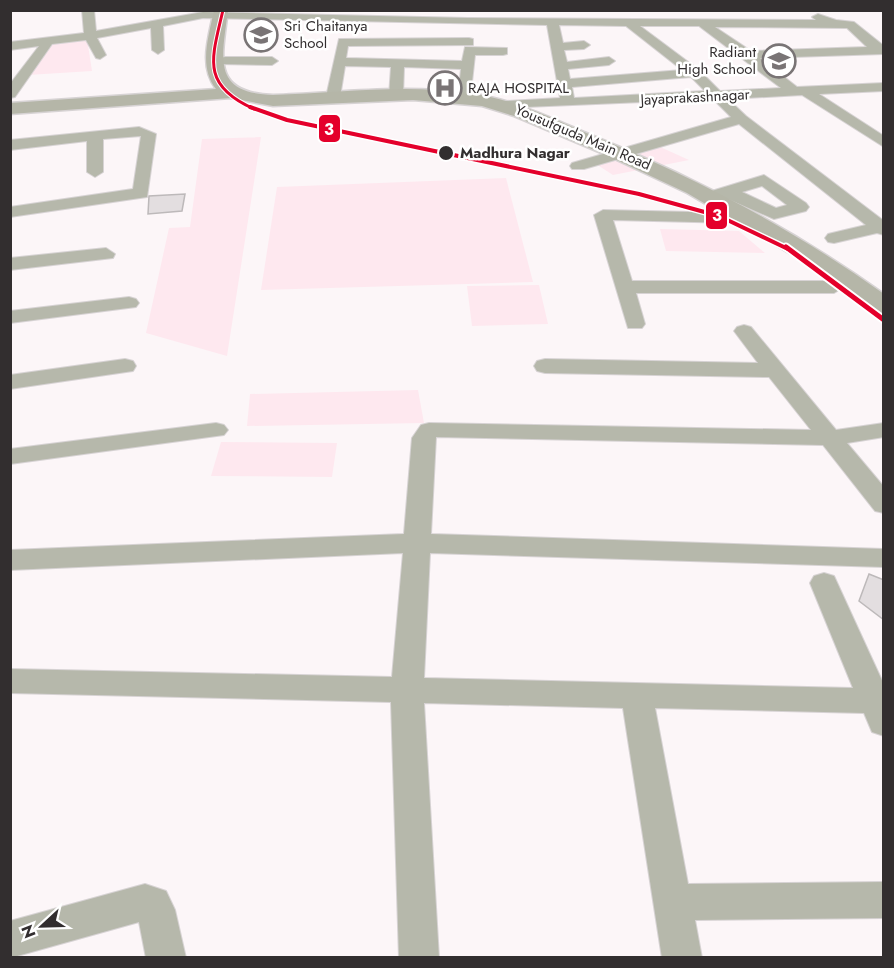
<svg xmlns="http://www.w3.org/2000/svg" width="894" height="968" viewBox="0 0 894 968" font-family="Jost,sans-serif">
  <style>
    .green { fill: #fee8ef }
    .building { fill: #e3dee0; stroke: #bdb9ba; stroke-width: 1.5 }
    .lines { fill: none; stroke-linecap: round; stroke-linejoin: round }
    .street-casing { stroke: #d7d3d4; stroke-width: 2 }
    .secondary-casing { stroke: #d7d3d4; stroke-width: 3 }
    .street { fill: #b6b8ab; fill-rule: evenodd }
    .secondary { fill: #b5b6a8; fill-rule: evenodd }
    .metro-1-far2-casing { stroke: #fff; stroke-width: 5 }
    .metro-1-far1-casing { stroke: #fff; stroke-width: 7 }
    .metro-1-casing { stroke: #fff; stroke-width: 9 }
    .metro-1-far2 { stroke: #e4002b; stroke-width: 3 }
    .metro-1-far1 { stroke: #e4002b; stroke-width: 4 }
    .metro-1 { stroke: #e4002b; stroke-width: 5 }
    .stop-dot { fill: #322e2f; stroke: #fff; stroke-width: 2 }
    .labels { text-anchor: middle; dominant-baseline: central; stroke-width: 5; stroke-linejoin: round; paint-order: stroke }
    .far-poi-label { font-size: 15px; fill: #322e2f; stroke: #fff; text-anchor: start }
    .far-street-label { font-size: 15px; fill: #322e2f; stroke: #fff }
    .far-stop-label { font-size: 15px; font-weight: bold; fill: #322e2f; stroke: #fff; text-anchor: start }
    .line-badge { stroke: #fff; stroke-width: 2 }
    .badge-label { font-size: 16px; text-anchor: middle; font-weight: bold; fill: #fff }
  </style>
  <rect width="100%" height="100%" fill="#fcf6f8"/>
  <g class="green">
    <polygon points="87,39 92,71 28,75 49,44"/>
    <polygon points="261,137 227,356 146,333 169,228 190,227 202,139"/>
    <polygon points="658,146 689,160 613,175 596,164"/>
    <polygon points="506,178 533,282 261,290 277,187"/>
    <polygon points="660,229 739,231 765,253 666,251"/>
    <polygon points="539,285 548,324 472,326 467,286"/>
    <polygon points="418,390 424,423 247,426 250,394"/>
    <polygon points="221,442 337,443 332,477 211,476"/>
  </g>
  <g class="building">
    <polygon points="185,194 182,211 148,214 149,196"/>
    <polygon points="869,574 884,580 884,620 859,601"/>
  </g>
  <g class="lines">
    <defs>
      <g id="street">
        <path d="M82 10H94L96 31 203 12 468 18 816 20 812 17 818 14 836 20 854 22 884 46V54L760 58 797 87 884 83V91L819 94 884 136V147L802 95 728 99 746 116 884 221V235L877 233 834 243 828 242 825 238 828 234 866 225 739 124 584 169H572L570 166 572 163 731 117 713 99 501 108 499 105 506 101 560 98 547 25 203 18 163 26 164 50 158 54 152 50 151 28 97 38 106 55 100 59 96 58 86 40 52 44 15 97 10 98V84L39 46 10 50V42L84 33ZM559 25 626 26 682 70 570 79 568 69 609 65 615 61 609 57 567 62 564 50 584 49 590 45 584 41 563 43ZM640 26H699L781 88 720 91 699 70ZM715 27 847 28 867 47 751 51ZM691 77 705 91 574 98 572 87Z"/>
        <polygon points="469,38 473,39 473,45 348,46 346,58 462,61 465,47 507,48 507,54 503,55 475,55 470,100 465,101 458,97 461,69 404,67 403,96 396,100 389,96 391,67 345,66 340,97 333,101 326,97 339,39"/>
        <polygon points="225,57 272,57 278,61 272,65 220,64 220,58"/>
        <polygon points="139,127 156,134 147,197 10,217 10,207 133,189 141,136 103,139 103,172 95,177 87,172 87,141 10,150 10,140"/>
        <path d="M764 175 806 203 809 207 806 211 774 219 726 198 711 202 703 197 705 193ZM762 186 787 205 776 208 742 192Z"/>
        <polygon points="603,210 735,213 744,218 735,223 613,220 632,281 834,281 844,287 834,293 636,293 645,324 642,328 628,328 594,215"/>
        <polygon points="106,248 115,254 113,258 10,270 10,258"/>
        <polygon points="129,297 136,299 139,303 136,307 10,323 10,311"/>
        <polygon points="744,325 751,327 836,430 884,423 884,437 847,443 884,487 884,513 875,511 823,445 436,437 431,534 884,549 884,567 430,553 424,678 853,688 810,583 814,576 824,573 834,576 884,685 884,736 872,732 864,713 655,708 688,884 884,882 884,918 695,920 702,958 662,958 623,708 424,703 439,958 399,958 391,702 10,693 10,669 392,677 403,553 10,570 10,550 404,534 412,438 421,425 429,423 811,430 769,377 545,373 537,371 534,366 537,361 545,359 758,363 734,331 737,327"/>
        <polygon points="125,359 133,361 136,366 133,371 10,389 10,375"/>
        <polygon points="216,423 224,425 228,430 224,435 10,464 10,449"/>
        <polygon points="145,884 166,891 175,910 186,958 146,958 139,922 10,958 10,921"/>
      </g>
      <path id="secondary" d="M214 10H228C222 58 211 93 273 95 338 93 403 84 468 93 509 98 547 116 584 132 691 175 790 227 884 294V315L875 313 801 260 687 193 606 155 514 116 482 106 413 100 273 106 231 98 10 114V103L216 89C198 66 209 36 214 10Z"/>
    </defs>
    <use href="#street" class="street-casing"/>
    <use href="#secondary" class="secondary-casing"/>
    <use href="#street" class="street"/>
    <use href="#secondary" class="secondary"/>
    <defs>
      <path id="metro-1-far2" d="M223 10C212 58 200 85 254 109"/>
      <polyline id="metro-1-far1" points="250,107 287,120 639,194 719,216 788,249"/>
      <polyline id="metro-1" points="786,247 884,320"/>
    </defs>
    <use href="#metro-1-far2" class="metro-1-far2-casing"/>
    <use href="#metro-1-far1" class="metro-1-far1-casing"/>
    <use href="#metro-1" class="metro-1-casing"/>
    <use href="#metro-1-far2" class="metro-1-far2"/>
    <use href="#metro-1-far1" class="metro-1-far1"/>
    <use href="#metro-1" class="metro-1"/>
  </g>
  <defs>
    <symbol id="university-ring" viewBox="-11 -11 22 22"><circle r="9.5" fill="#fff" stroke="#797475" stroke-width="1.5"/><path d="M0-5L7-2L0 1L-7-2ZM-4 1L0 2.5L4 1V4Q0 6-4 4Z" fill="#797475"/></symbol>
    <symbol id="hospital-ring" viewBox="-11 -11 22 22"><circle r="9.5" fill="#fff" stroke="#797475" stroke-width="1.5"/><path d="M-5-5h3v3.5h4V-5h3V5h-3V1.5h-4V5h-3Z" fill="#797475"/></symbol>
  </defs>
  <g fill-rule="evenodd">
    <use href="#university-ring" x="242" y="16" width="38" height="38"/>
    <use href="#university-ring" x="760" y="42" width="38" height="38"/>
    <use href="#hospital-ring" x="426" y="69" width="38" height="38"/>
  </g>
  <circle class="stop-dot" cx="446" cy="153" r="8"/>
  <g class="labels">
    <g class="far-poi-label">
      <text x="284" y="26">Sri Chaitanya<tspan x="284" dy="17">School</tspan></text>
      <text x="756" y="52" text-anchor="end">Radiant<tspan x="756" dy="17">High School</tspan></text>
      <text x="468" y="88">RAJA HOSPITAL</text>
    </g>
    <g class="far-street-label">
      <text transform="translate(695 97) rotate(-3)">Jayaprakashnagar</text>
      <text transform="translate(583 137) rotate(23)">Yousufguda Main Road</text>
    </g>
    <g class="far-stop-label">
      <text x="460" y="153">Madhura Nagar</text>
    </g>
  </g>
  <g class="line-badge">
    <rect x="318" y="114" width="23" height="29" rx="6" fill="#e4002b"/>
    <rect x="705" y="201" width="23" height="29" rx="6" fill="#e4002b"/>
  </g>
  <g class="badge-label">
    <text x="329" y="135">3</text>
    <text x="717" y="221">3</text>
  </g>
  <rect width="894" height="968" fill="none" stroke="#322e2f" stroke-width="24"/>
  <g transform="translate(42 926) rotate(248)" stroke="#ffffff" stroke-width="4.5" paint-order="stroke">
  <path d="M0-4.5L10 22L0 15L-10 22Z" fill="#322e2f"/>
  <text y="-9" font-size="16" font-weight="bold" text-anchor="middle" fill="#322e2f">N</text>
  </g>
</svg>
